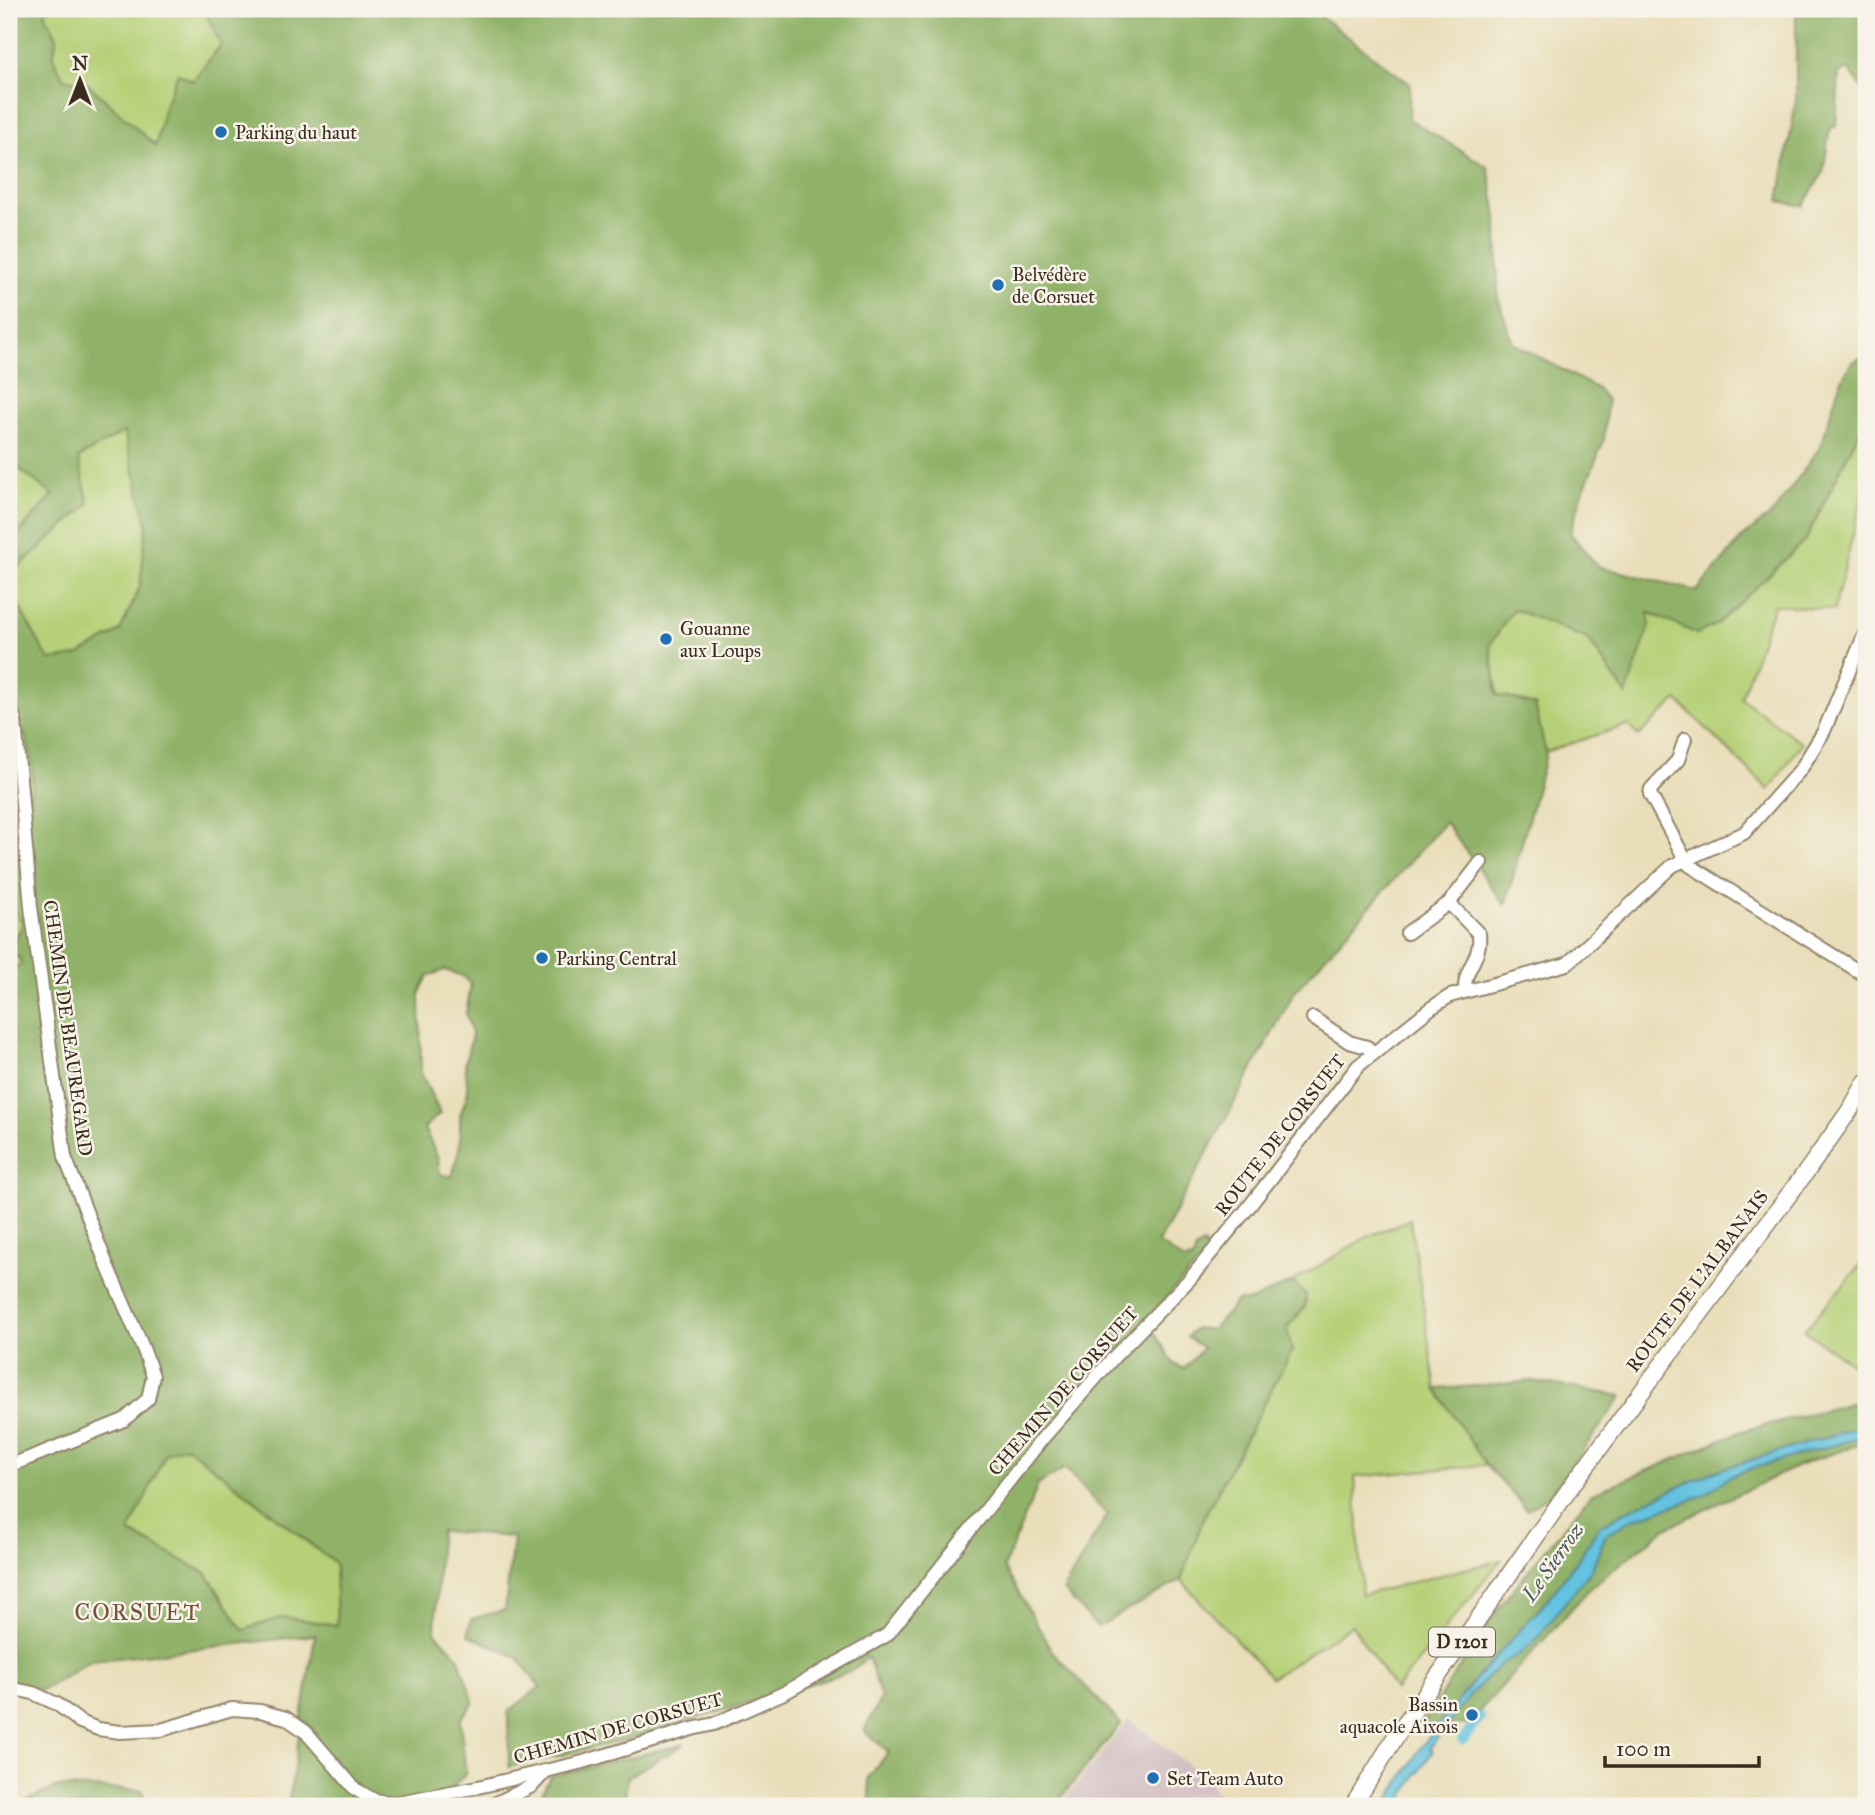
<svg xmlns="http://www.w3.org/2000/svg" width="1875" height="1815" viewBox="0 0 1875 1815" font-family="'IM FELL Great Primer',serif">
  <style>
    .industrial { fill: #d2bec3 }
    .green { fill: #b5d077; stroke: #787d4a; stroke-width: 2 }
    .forest { fill: #90b268; stroke: #666e43; stroke-width: 2; fill-rule: evenodd }
    .water { fill: #63c3e1; stroke: #4f7680; stroke-width: 2 }
    .lines { fill: none; stroke-linecap: round; stroke-linejoin: round }
    .canal { stroke: #63c3e1; stroke-width: 10 }
    .minor-casing { stroke: #92846c; stroke-width: 16 }
    .major-casing { stroke: #92846c; stroke-width: 19 }
    .minor { stroke: #fff; stroke-width: 12 }
    .major { stroke: #fff; stroke-width: 16 }
    .poi-dot { fill: #1f6fb2; stroke: #f7f3e8; stroke-width: 2.5 }
    .labels { text-anchor: middle; dominant-baseline: central; stroke-width: 5; stroke-linejoin: round; paint-order: stroke }
    .shield { fill: #f7f3e8; stroke: #73665b; stroke-width: 2 }
    .shield-label { font-size: 18px; font-weight: bold; fill: #3b2a1e }
    .poi-label { font-size: 19px; fill: #3b2a1e; stroke: #f7f3e8; text-anchor: start }
    .street-label { font-size: 19px; fill: #3b2a1e; stroke: #f7f3e8 }
    .water-label { font-size: 21px; font-style: italic; fill: #475858; stroke: #f7f3e8 }
    .quarter-label { font-size: 23px; letter-spacing: 2px; fill: #76513c; stroke: #f7f3e8 }
  </style>
  <rect width="100%" height="100%" fill="#f7f3e8"/>
  <filter id="ink" filterUnits="userSpaceOnUse"><feTurbulence type="fractalNoise" baseFrequency=".0143" numOctaves="2"/><feDisplacementMap in="SourceGraphic" scale="14" xChannelSelector="R" yChannelSelector="G"/><feConvolveMatrix kernelMatrix="1 2 1 2 8 2 1 2 1" color-interpolation-filters="sRGB"/></filter>
  <filter id="wash" filterUnits="userSpaceOnUse"><feTurbulence type="fractalNoise" baseFrequency=".00686" numOctaves="4" result="noise"/><feDisplacementMap in="SourceGraphic" scale="28" xChannelSelector="R" yChannelSelector="G"/><feGaussianBlur stdDeviation="1.57" result="paint"/><feColorMatrix in="noise" values="0 0 0 0 0 0 0 0 0 0 0 0 0 0 0 0 0 1.4 0 .05"/><feComposite in="paint" operator="in"/></filter>
  <g filter="url(#wash)">
    <rect width="100%" height="100%" fill="#e9deb9"/>
    <polygon class="industrial" points="1129,1720 1208,1780 1225,1806 1059,1806"/>
    <g class="green">
      <polygon points="47,9 204,9 221,44 193,81 178,74 164,108 157,147 84,81 64,79 53,57 57,37 45,14"/>
      <polygon points="1866,418 1866,482 1834,610 1774,605 1741,698 1802,743 1769,790 1677,700 1638,736 1628,725 1545,752 1535,705 1498,695 1490,645 1513,608 1588,639 1626,695 1647,612 1697,633 1805,541"/>
      <polygon points="124,431 147,522 140,587 120,631 77,656 49,661 9,589 9,575 89,504 78,458"/>
      <polygon points="9,461 54,495 9,544"/>
      <path d="M19 729 23 731C32 747 38 787 26 801L13 805 9 810V740Z"/>
      <polygon points="9,827 17,841 12,855 15,878 12,892 14,910 22,922 21,931 11,946 13,954 21,959 21,964 13,969 11,982 9,981"/>
      <polygon points="1410,1219 1436,1389 1486,1465 1355,1477 1362,1595 1501,1560 1395,1690 1352,1625 1271,1678 1181,1580 1204,1517 1287,1328 1305,1307 1306,1295 1292,1282 1367,1237"/>
      <polygon points="1866,1259 1866,1374 1804,1330"/>
      <polygon points="186,1446 335,1564 337,1625 283,1617 243,1630 206,1573 129,1532 166,1452"/>
    </g>
    <g class="forest">
      <path d="M9 9H47L45 14 57 37 53 57 64 79 84 81 156 146 164 108 178 73 193 81 221 45 204 9H1311L1410 84 1409 119 1488 167 1497 215 1498 298 1513 343 1598 389 1607 400 1604 440 1581 497 1570 533 1597 566 1697 591 1743 537 1774 512 1820 447 1840 383 1851 363 1864 356 1866 352V418L1805 541 1717 624 1697 634 1648 612 1650 625 1626 695 1588 639 1513 609 1490 645 1497 695 1535 705 1546 754 1505 906 1445 822 1295 991 1158 1243 1184 1261 1193 1259 1196 1249 1203 1244 1209 1252 1146 1319 1174 1364 1184 1369 1203 1348 1187 1337 1196 1328 1212 1330 1237 1301H1251L1292 1282 1306 1295 1305 1307 1287 1328 1292 1351 1204 1517 1181 1580 1097 1627 1063 1590 1107 1515 1065 1468 1038 1485 1004 1567 1052 1651 1121 1724 1054 1806H871L868 1778 889 1752 864 1731 881 1698 868 1657 851 1671 630 1739 509 1767 508 1712 540 1687 517 1657 468 1635 471 1619 505 1610 513 1537 440 1531 435 1632 458 1656 474 1703 460 1720 466 1773 435 1806H288L315 1635 91 1661 43 1690 9 1689V981L11 982 12 969 21 964 20 959 10 950 22 926V922L12 906 15 878 12 855 17 841 9 827V810C14 803 23 805 28 799 38 786 30 744 23 731L19 729 9 740V589L49 660 77 656 120 631 140 587 147 523 124 432 78 458 89 504 9 575V544L53 495 9 461ZM445 970 463 976 471 984 466 1014 472 1035 465 1063 468 1092 460 1116V1145L452 1177 440 1174 438 1158 424 1128 440 1113 421 1073 420 992 428 976ZM186 1446 335 1563 337 1625 283 1617 243 1630 206 1573 129 1532 166 1453Z"/>
      <polygon points="1796,9 1866,9 1866,93 1848,69 1839,73 1836,127 1830,127 1823,173 1803,206 1779,201 1796,100"/>
      <polygon points="1532,1381 1622,1396 1551,1494 1527,1510 1486,1465 1436,1389"/>
      <polygon points="1866,1399 1866,1442 1800,1465 1666,1528 1592,1586 1468,1724 1421,1727 1493,1614 1591,1494 1739,1432"/>
      <polygon points="685,1744 628,1777 623,1806 536,1806 550,1776"/>
      <polygon points="57,1787 142,1790 147,1806 15,1806"/>
    </g>
    <polygon class="water" points="1866,1425 1866,1436 1740,1472 1726,1479 1704,1495 1633,1519 1606,1534 1592,1568 1537,1638 1519,1655 1502,1663 1472,1693 1430,1748 1433,1750 1419,1773 1417,1773 1399,1806 1385,1806 1421,1747 1475,1680 1543,1605 1579,1558 1599,1526 1636,1506 1715,1471"/>
    <g class="lines">
      <polyline class="canal" points="1463,1740 1480,1717"/>
    </g>
  </g>
  <g filter="url(#ink)">
    <g class="lines">
      <defs>
        <g id="minor">
          <polyline points="9,701 15,721 31,907 65,1157 106,1263 143,1348 153,1376 148,1399 124,1420 9,1466"/>
          <polyline points="1685,859 1650,794 1651,789 1678,760 1685,739"/>
          <polyline points="1689,865 1866,976"/>
          <path d="M1449 903 1479 934C1482 958 1463 969 1465 991"/>
          <polyline points="1407,933 1449,903 1481,862"/>
          <polyline points="1313,1018 1349,1042 1367,1047 1373,1052"/>
          <polyline points="9,1690 14,1689 33,1693 57,1704 80,1722 98,1729 120,1732 161,1730 232,1709 260,1711 286,1718 306,1732 355,1789 374,1800 393,1803 478,1787 583,1762 692,1729 714,1724 786,1692 887,1635 1043,1438 1115,1356 1189,1280 1248,1208 1358,1066 1431,1008 1450,996 1567,964 1672,866 1744,833 1801,769 1824,731 1866,631"/>
          <polyline points="490,1806 532,1786 545,1772"/>
        </g>
        <polyline id="major" points="1353,1806 1396,1736 1575,1481 1809,1168 1852,1107 1866,1082"/>
      </defs>
      <use href="#minor" class="minor-casing"/>
      <use href="#major" class="major-casing"/>
      <use href="#minor" class="minor"/>
      <use href="#major" class="major"/>
    </g>
  </g>
  <g class="poi-dot">
    <circle cx="221" cy="132" r="7"/>
    <circle cx="998" cy="285" r="7"/>
    <circle cx="666" cy="639" r="7"/>
    <circle cx="542" cy="958" r="7"/>
    <circle cx="1472" cy="1715" r="7"/>
    <circle cx="1153" cy="1778" r="7"/>
  </g>
  <g class="labels">
    <rect class="shield" x="1429" y="1627.5" width="66" height="29" rx="5"/>
    <g class="shield-label">
      <text x="1462" y="1642">D 1201</text>
    </g>
    <g class="poi-label">
      <text x="235" y="132">Parking du haut</text>
      <text x="1012" y="274">Belvédère<tspan x="1012" dy="22">de Corsuet</tspan></text>
      <text x="680" y="628">Gouanne<tspan x="680" dy="22">aux Loups</tspan></text>
      <text x="556" y="958">Parking Central</text>
      <text x="1458" y="1704" text-anchor="end">Bassin<tspan x="1458" dy="22">aquacole Aixois</tspan></text>
      <text x="1167" y="1778">Set Team Auto</text>
    </g>
    <g class="street-label">
      <text transform="translate(68 1028) rotate(82)">CHEMIN DE BEAUREGARD</text>
      <text transform="translate(1280 1135) rotate(-52)">ROUTE DE CORSUET</text>
      <text transform="translate(1697 1281) rotate(-53)">ROUTE DE L'ALBANAIS</text>
      <text transform="translate(1063 1391) rotate(-49)">CHEMIN DE CORSUET</text>
      <text transform="translate(618 1728) rotate(-16)">CHEMIN DE CORSUET</text>
    </g>
    <g class="water-label">
      <text transform="translate(1553 1562) rotate(-55)">Le Sierroz</text>
    </g>
    <g class="quarter-label">
      <text x="138" y="1612">CORSUET</text>
    </g>
  </g>
  <rect width="1875" height="1815" fill="none" stroke="#f7f3e8" stroke-width="35"/>
  <g transform="translate(80 80)" stroke="#f7f3e8" stroke-width="5" paint-order="stroke">
  <path d="M0-5L12 26L0 18L-12 26Z" fill="#3b2a1e"/>
  <text y="-10" font-size="19" font-weight="bold" text-anchor="middle" fill="#3b2a1e">N</text>
  </g>
  <path d="M1605 1756v10h154v-10" fill="none" stroke="#3b2a1e" stroke-width="3.5"/>
  <text x="1616" y="1756" font-size="21" fill="#3b2a1e" stroke="#f7f3e8" stroke-width="5" paint-order="stroke">100 m</text>
</svg>
